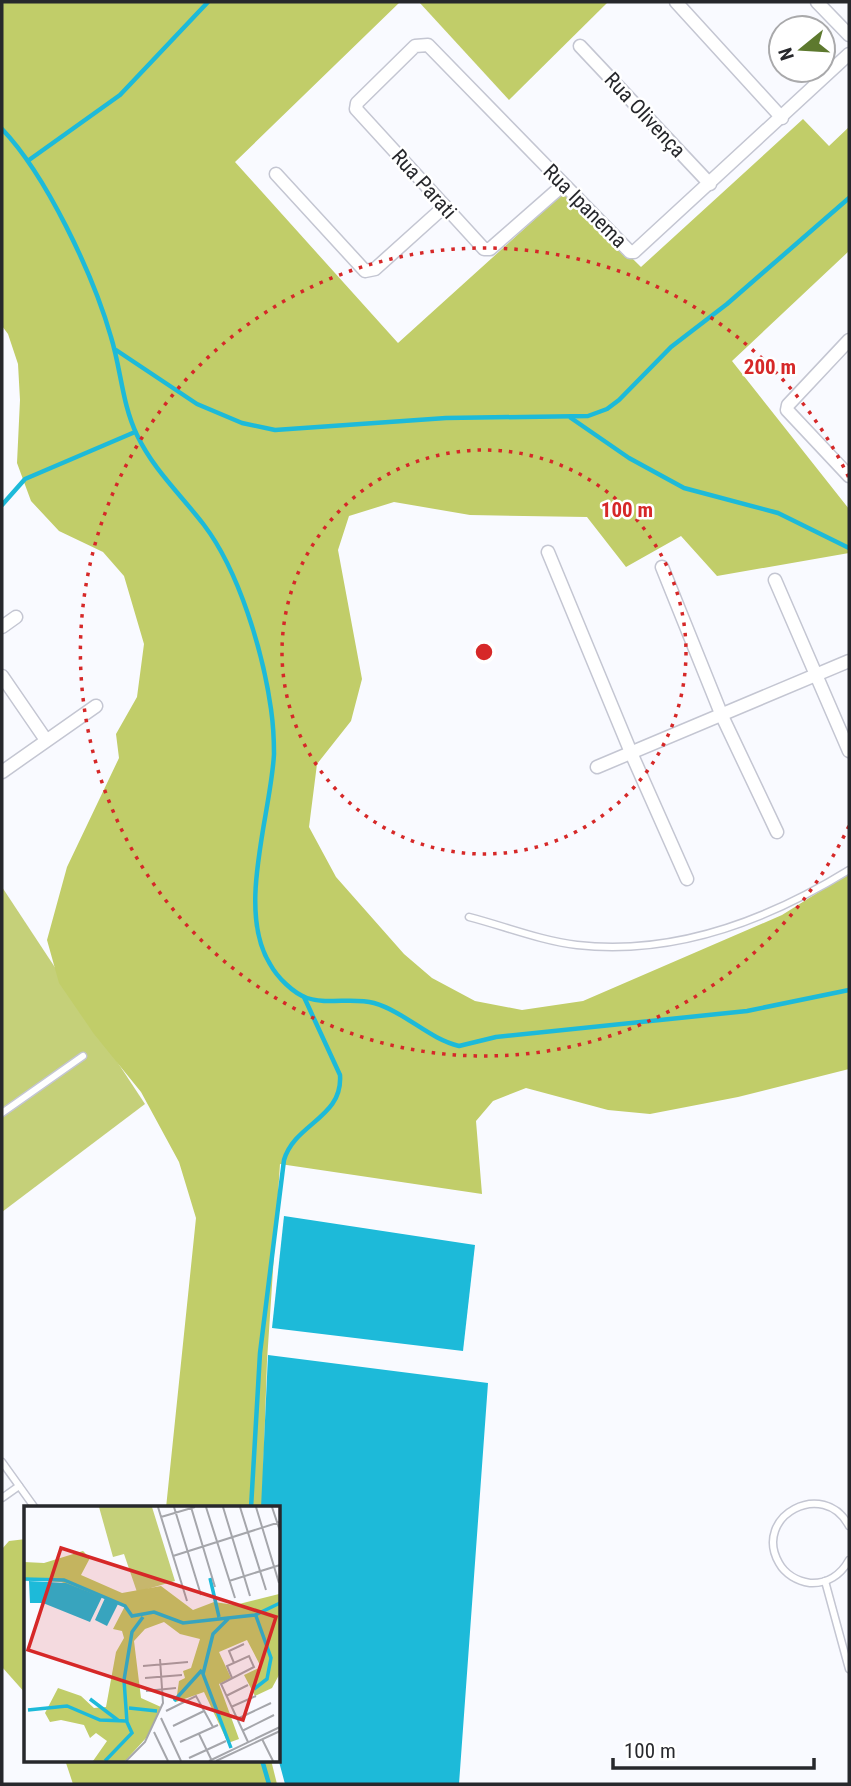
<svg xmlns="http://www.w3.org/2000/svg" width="851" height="1786" viewBox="0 0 851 1786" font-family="'Roboto Condensed',sans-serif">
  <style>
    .green { fill: #c5d079 }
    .forest { fill: #c1cd69 }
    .water { fill: #1dbad9 }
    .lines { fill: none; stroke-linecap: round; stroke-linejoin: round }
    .stream { stroke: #1dbad9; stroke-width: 4.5 }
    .service-casing { stroke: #c4c6d2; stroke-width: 9 }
    .minor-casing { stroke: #c4c6d2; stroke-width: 15 }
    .service { stroke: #fff; stroke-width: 6 }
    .minor { stroke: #fff; stroke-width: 12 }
    .ring { fill: none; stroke: #d62828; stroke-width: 3.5; stroke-dasharray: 3.5 7 }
    .labels { text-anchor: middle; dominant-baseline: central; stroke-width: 5; stroke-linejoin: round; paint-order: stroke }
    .street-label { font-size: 21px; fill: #27282c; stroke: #fff }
    .inset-river { fill: none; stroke: #1dbad9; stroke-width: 3.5 }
    .inset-road { fill: none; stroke: #a5a6ab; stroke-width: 2 }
    .view { fill: #d62828; fill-opacity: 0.15; stroke: #d62828; stroke-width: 3.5 }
    .inset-edge { fill: none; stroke: #27282c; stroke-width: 3.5 }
    .centre { fill: #d62828; stroke: #fff; stroke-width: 3.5 }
    .ring-label { font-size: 21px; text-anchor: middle; font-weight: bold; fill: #d62828; stroke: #fff; stroke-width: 5; stroke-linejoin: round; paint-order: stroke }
  </style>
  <rect width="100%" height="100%" fill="#f9faff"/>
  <polygon class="green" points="2,887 145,1104 2,1212"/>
  <g class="forest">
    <polygon points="2,2 400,2 235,162 398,343 565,192 641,267 803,119 829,146 849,127 849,251 732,361 849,509 849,553 717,576 681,536 626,567 587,517 470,515 394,502 349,516 338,550 362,679 351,721 317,764 309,827 336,877 404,954 432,978 475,1001 522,1010 583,1001 782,915 849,873 849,1069 738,1097 650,1114 608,1110 526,1088 493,1101 476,1121 482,1194 280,1164 267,1361 262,1508 166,1508 196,1218 179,1162 141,1092 94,1034 59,983 47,940 67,867 119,758 116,734 137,697 144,644 124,576 103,552 59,531 31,501 17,463 20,400 18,364 8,334 2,326"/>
    <polygon points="419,2 608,2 509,100"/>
    <polygon points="26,1539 26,1694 2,1667 2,1549 9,1541"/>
    <polygon points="65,1760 271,1760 277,1784 73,1784"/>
  </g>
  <g class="water">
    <polygon points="284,1216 475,1245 463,1351 272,1328"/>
    <polygon points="268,1355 488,1383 459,1784 285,1784 278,1758 278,1508 261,1508"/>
  </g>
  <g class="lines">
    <g class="stream">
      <path d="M2 129C46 175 93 274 111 337 121 369 122 404 137 435 153 469 181 495 204 525 239 571 263 652 271 709 273 723 274 739 274 754 271 814 236 910 270 964 277 977 293 993 307 998 328 1005 352 997 374 1003 405 1012 429 1039 459 1046L496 1037 747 1011 849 990"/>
      <polyline points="29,160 120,95 208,2"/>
      <polyline points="116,350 197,404 242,423 275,430 446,418 588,416 607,409 619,400 671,347 727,304 849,198"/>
      <polyline points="571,418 629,458 684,488 778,513 849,548"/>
      <polyline points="2,505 25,479 135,432"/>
      <path d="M251 1508 260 1353 284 1160C295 1123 343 1118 340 1075L304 997"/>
      <polyline points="262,1760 269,1784"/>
    </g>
    <defs>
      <g id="service">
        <path d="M469 917C504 926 542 941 577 945 675 956 768 920 849 870"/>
        <polyline points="2,1113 83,1056"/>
        <polyline points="2,1462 35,1508"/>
        <polyline points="2,1498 19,1486"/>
        <path d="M849 1526C824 1478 752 1516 779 1563 785 1574 797 1581 810 1583 827 1584 841 1575 849 1560"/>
        <polyline points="825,1581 849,1669"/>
      </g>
      <g id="minor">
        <polyline points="676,2 782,118"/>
        <polyline points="817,2 849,35"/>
        <polyline points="580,46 710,184"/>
        <polyline points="276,174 365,271 375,269 445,206"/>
        <polyline points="563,185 490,249 484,249 356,109 357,103 415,46 428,45 630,252 634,252 849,54"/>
        <polyline points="849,340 788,405 787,410 849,476"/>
        <polyline points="548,552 632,755 687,879"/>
        <polyline points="662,567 722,716 777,832"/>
        <polyline points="775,580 849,751"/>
        <polyline points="2,627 16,617"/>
        <polyline points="2,676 46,740"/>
        <polyline points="597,767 849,661"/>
        <polyline points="2,772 96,706"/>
      </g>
    </defs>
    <use href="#service" class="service-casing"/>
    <use href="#minor" class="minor-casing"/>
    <use href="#service" class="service"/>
    <use href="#minor" class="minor"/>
  </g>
  <g class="ring">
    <circle cx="484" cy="652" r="202"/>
    <path d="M849 826A404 404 0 1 1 849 478"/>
  </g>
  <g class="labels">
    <g class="street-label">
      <text transform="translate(645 115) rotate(47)">Rua Olivença</text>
      <text transform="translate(424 184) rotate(48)">Rua Parati</text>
      <text transform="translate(585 206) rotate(45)">Rua Ipanema</text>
    </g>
  </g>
  <g transform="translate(24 1506)">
    <rect width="256" height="256" fill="#f9faff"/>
    <path d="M75 1H128L151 75 113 86 100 48 89 51Z" fill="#c5d079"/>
    <path d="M59 45 66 52 57 69 98 87 137 80 169 104 190 96 211 99 255 88V169L248 182 231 190 220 169 237 161 223 134 195 146 207 172 195 178 215 233 204 237 180 186 152 196 155 175 161 172 159 165 167 162 176 133 156 128 140 116 121 123 110 135 117 192 137 201 123 231 101 255H69L83 235 72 227 66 232 60 219 37 214 26 216 21 207 34 182 57 190 70 202 82 201 92 146 100 132 98 125 89 123 101 100 37 76 0 74V56L20 57Z" fill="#c1cd69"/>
    <path d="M5 75 42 77 78 91 66 116 19 97H6ZM81 92 94 98 83 120 71 114Z" fill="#1dbad9"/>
    <path class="inset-river" d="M186 72 195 111M0 73 40 74 101 100 108 110 130 106 159 117 231 109 256 97M205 112 189 128 179 168 207 242M230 183 243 173 247 152 232 110M66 193 95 215M150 195 178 164M105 202 133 205M4 204 43 200 76 214 102 215M81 255 108 227 103 216 100 174 108 126 119 111"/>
    <path class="inset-road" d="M134 1 163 95M150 1 177 89M167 1 191 81M182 1 211 92M199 1 226 90M216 1 242 84M232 1 255 77M248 1 256 25M137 11 171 1M149 50 256 16M205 75 256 59M210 157 205 145 220 138M119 160 164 156M121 172 158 169M208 172 203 160 225 150 230 161 197 178 224 236M122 185 152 182M202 190 224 179M207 201 232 190M142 205 172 190 189 221M137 212 157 255M213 213 247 197M149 220 180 205M218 225 250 209M130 226 144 255M175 228 188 255M238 233 249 255M156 236 194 219M165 252 202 235M102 255 121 236 139 197 136 153M185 255 256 221M192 255 256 225"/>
    <path class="view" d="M37 42 252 111 219 214 4 144Z"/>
    <rect width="256" height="256" class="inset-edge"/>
  </g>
  <circle cx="484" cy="652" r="10" class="centre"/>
  <g class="ring-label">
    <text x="770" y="374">200 m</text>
    <text x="627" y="517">100 m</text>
  </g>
  <rect width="851" height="1786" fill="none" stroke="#27282c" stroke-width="7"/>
  <g transform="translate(802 49) rotate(252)"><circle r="33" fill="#ffffff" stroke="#a9a9ab" stroke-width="2"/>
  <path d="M0-5L12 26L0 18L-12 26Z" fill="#5d792e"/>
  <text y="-10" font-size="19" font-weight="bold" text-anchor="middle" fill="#27282c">N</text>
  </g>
  <path d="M613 1758v10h201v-10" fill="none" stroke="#27282c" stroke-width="3.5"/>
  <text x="624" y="1758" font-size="21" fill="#27282c" stroke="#ffffff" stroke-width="5" paint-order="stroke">100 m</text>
</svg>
